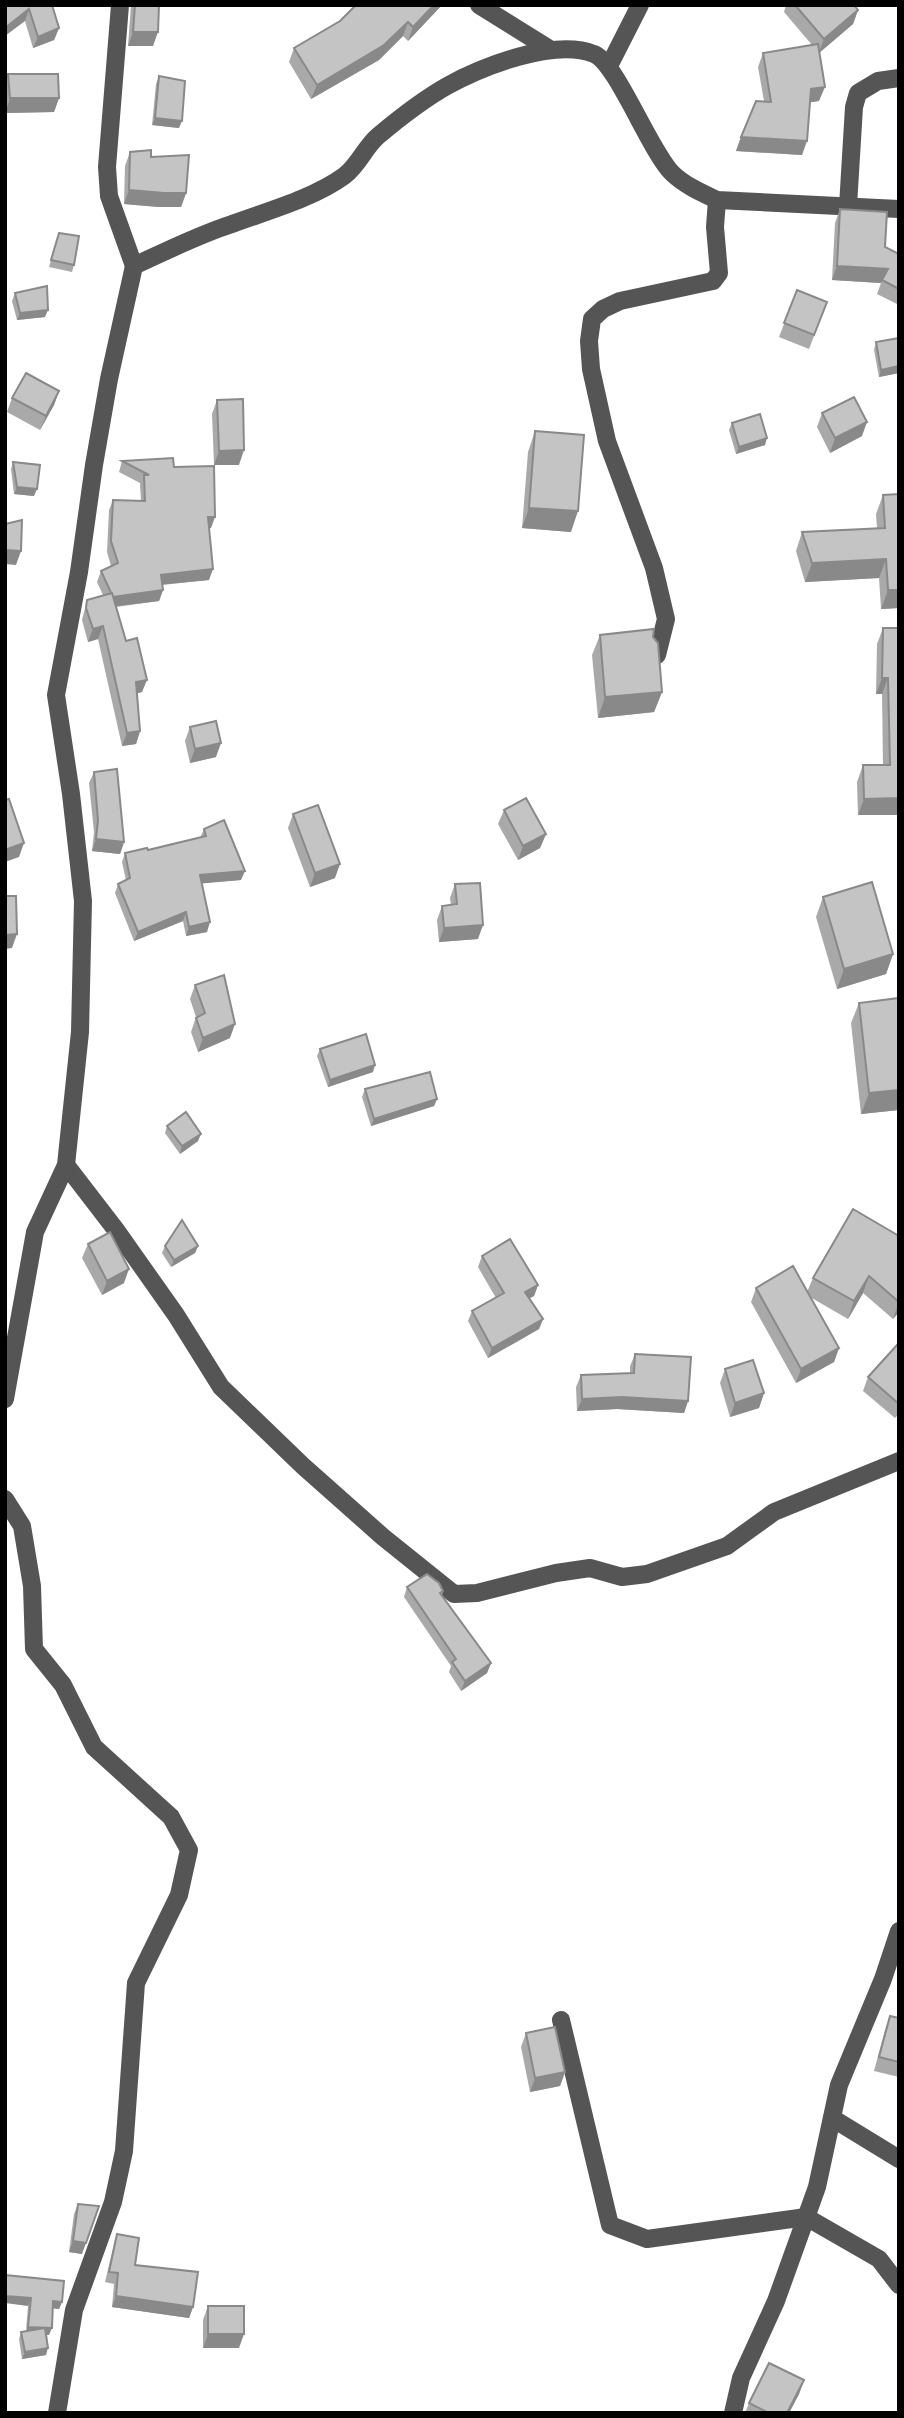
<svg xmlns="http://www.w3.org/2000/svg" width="904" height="2418" viewBox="0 0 904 2418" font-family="Ubuntu,sans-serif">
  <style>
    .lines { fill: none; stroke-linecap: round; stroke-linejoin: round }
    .minor { stroke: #555; stroke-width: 18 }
    .wall { fill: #a9a9a9 }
    .shaded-wall { fill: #898989 }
    .building { fill: #c4c4c4; stroke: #898989; stroke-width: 2 }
  </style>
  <rect width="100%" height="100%" fill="#fff"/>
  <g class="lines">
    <g class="minor">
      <polyline points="120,5 107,167 109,196 134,266"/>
      <polyline points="479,5 551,50"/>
      <polyline points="609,66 640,5"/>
      <polyline points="848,206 854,107 858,93 878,81 899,78"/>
      <polyline points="657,655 666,619 654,568 607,441 591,369 589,341 592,319 603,309 620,301 713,281 719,273 715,227 717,200"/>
      <polyline points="66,1165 116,1230 176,1315 221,1387 303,1466 383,1537 454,1594 477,1593 556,1573 590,1568 622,1577 647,1574 727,1546 774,1512 899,1461"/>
      <path d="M5 1399 35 1232 66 1165 80 1032 83 901 71 794 56 695 79 572 94 465 109 379 134 266C166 251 198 235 232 224 267 211 314 198 344 176 358 166 365 147 378 136 397 120 426 98 447 86 483 66 555 38 594 54 616 62 650 151 672 173 684 185 702 193 717 200L899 209"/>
      <polyline points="5,1499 22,1526 32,1586 34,1649 63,1685 94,1747 171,1817 189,1850 179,1895 136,1983 124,2151 113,2202 74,2310 57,2413"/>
      <polyline points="561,2020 610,2225 647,2239 806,2217 879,2259 899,2285"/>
      <polyline points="832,2118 899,2159"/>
      <polyline points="733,2413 741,2378 776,2301 817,2187 839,2085 883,1979 899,1931"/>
    </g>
  </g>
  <g class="wall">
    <polygon points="52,5 59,28 54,40 33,48 25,21 5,6"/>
    <polygon points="131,5 159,5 153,46 128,46"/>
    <polygon points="442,5 408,41 403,36 379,60 311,99 289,62 294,48"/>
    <polygon points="786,5 854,5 858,10 853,24 819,53 819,101 810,102 802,155 736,151 741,137 764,101 758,67 763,53 812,45 784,12"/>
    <polygon points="8,74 59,98 54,112 5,113 5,82"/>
    <polygon points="159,76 179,128 152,125 156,84"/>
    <polygon points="130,152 186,193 181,207 159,207 124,204 125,166"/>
    <polygon points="840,209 885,247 899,254 899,305 877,294 881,283 832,280 835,223"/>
    <polygon points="59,233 74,265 72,272 49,267"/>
    <polygon points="797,290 827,302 809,349 779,337"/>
    <polygon points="15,293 45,317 17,320 12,301"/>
    <polygon points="899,338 899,373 879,377 874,350 876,342"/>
    <polygon points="59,391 54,405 40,430 7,412 12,398"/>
    <polygon points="217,400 239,465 214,465 212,414"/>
    <polygon points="822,413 862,436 830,453 817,427"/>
    <polygon points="732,423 765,445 736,454 729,430"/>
    <polygon points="535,431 571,532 522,528 528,452"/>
    <polygon points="122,461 174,467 211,528 209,528 209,580 162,585 163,590 159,601 116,607 142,692 137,693 140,731 136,744 122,746 98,639 88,642 82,620 87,600 103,595 97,582 101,571 111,566 107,552 109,510 113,500 141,501 140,483 119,472"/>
    <polygon points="13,462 34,496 14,494 11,469"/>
    <polygon points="899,494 899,608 881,609 879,578 805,582 796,551 802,532 877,528 876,514 883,495"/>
    <polygon points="883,628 899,815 858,815 857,782 863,765 883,765 882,694 876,694 877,644"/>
    <polygon points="600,635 662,692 654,712 598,718 592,655"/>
    <polygon points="190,727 216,757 190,763 185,741"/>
    <polygon points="94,772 124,842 120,854 92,851 94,832 89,783"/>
    <polygon points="504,810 546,834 540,848 518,860 498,824"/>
    <polygon points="293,814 335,878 310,887 288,828"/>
    <polygon points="204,829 241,880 201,883 207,932 186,936 183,921 134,941 115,893 118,884 126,880 122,862 125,853 148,850 200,838"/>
    <polygon points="455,884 478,939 439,942 437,920 442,906 451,905 450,898"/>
    <polygon points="823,897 893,954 886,974 837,989 816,917"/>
    <polygon points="195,985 230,1038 198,1052 191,1032 196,1017 190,999"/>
    <polygon points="859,1003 899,1110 861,1114 851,1023"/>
    <polygon points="320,1049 373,1072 328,1087 317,1056"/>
    <polygon points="365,1089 437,1099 434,1106 371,1126 362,1097"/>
    <polygon points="167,1126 198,1141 180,1154 165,1133"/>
    <polygon points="899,1236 899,1312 893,1319 863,1293 848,1319 810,1297 839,1348 834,1362 796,1383 751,1302 756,1288 807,1292 813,1278"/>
    <polygon points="88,1244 124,1283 102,1295 82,1258"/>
    <polygon points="165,1246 198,1246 195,1253 171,1267 162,1253"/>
    <polygon points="482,1256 538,1285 534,1296 529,1298 543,1319 539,1329 488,1358 468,1321 472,1311 496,1298 478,1267"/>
    <polygon points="899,1347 899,1414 895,1418 863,1391 868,1377"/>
    <polygon points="635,1354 688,1401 684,1413 617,1409 577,1411 576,1387 581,1375 630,1373 630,1366"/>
    <polygon points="725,1369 764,1393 759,1408 730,1417 720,1383"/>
    <polygon points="407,1587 443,1591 442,1596 491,1663 487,1673 461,1691 449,1672 451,1666 404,1597"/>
    <polygon points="890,2016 899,2018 899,2077 874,2071 885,2030"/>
    <polygon points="526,2033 565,2072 560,2086 530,2092 521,2047"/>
    <polygon points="78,2204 82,2254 69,2252 74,2214"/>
    <polygon points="117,2234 135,2265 193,2307 189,2318 112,2307 114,2284 105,2282 114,2244"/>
    <polygon points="5,2275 62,2302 59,2309 53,2308 49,2335 46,2335 46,2355 22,2359 19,2339 21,2332 26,2331 28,2306"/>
    <polygon points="208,2306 239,2348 203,2348 203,2320"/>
    <polygon points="804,2380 799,2394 789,2413 745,2413 749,2403"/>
  </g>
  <g class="shaded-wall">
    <polygon points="434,5 442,5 408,41 413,27"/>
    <polygon points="29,9 25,21 5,36 5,28"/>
    <polygon points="858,10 853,24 819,53 824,39"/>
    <polygon points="408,22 403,36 379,60 311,99 317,85"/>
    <polygon points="59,28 54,40 33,48 38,37"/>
    <polygon points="133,32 158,32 153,46 128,46"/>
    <polygon points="825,87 819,101 806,103 811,89"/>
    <polygon points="10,98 59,98 54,112 5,113"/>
    <polygon points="155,118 182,121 179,128 152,125"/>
    <polygon points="741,137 807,141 802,155 736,151"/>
    <polygon points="129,190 186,193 181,207 159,207 124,204"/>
    <polygon points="837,266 888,269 881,283 832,280"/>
    <polygon points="48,310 45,317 17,320 20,313"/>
    <polygon points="899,366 899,373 879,377 881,370"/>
    <polygon points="59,391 54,405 40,430 46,416"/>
    <polygon points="867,422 862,436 830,453 835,438"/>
    <polygon points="767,438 765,445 736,454 739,447"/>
    <polygon points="244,450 239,465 214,465 219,451"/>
    <polygon points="17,487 37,489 34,496 14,494"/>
    <polygon points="529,508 578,511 571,532 522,528"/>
    <polygon points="208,517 215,517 211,528 204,528"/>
    <polygon points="5,550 21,551 16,565 5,564"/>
    <polygon points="886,559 879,578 805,582 812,563"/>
    <polygon points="213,569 209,580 157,585 161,575"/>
    <polygon points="163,590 159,601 109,607 113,597"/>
    <polygon points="888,590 899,590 899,608 881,609"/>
    <polygon points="103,626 98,639 88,642 93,629"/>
    <polygon points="882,678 888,678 882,694 876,694"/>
    <polygon points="147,680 142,692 131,695 136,682"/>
    <polygon points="662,692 654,712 598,718 605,697"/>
    <polygon points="140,731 136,744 122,746 127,733"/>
    <polygon points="221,743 216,757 190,763 195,749"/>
    <polygon points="899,798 899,815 858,815 864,799"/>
    <polygon points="546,834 540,848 518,860 523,846"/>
    <polygon points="96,839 124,842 120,854 92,851"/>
    <polygon points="24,843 19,857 5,862 5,850"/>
    <polygon points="340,864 335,878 310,887 315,873"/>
    <polygon points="245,871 241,880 196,884 200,875"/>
    <polygon points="186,912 183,921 134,941 138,932"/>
    <polygon points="210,922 207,932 186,936 189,927"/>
    <polygon points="483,925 478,939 439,942 444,928"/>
    <polygon points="17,934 12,948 5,949 5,935"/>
    <polygon points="893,954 886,974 837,989 844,969"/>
    <polygon points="235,1024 230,1038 198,1052 203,1038"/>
    <polygon points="375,1065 373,1072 328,1087 330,1080"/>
    <polygon points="899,1090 899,1110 861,1114 869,1093"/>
    <polygon points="437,1099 434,1106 371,1126 374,1119"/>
    <polygon points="201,1134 198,1141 180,1154 182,1146"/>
    <polygon points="198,1246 195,1253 171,1267 174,1260"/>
    <polygon points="129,1269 124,1283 102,1295 107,1281"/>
    <polygon points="869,1276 863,1293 848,1319 854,1301"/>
    <polygon points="538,1285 534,1296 521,1303 525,1292"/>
    <polygon points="899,1302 899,1312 893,1319"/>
    <polygon points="543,1319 539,1329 488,1358 492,1348"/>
    <polygon points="839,1348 834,1362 796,1383 801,1369"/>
    <polygon points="764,1393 759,1408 730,1417 735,1403"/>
    <polygon points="622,1397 688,1401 684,1413 617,1409 577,1411 582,1399"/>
    <polygon points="491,1663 487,1673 461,1691 465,1681"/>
    <polygon points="565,2072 560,2086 530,2092 535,2078"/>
    <polygon points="73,2241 86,2243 82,2254 69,2252"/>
    <polygon points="5,2296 31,2298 28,2306 5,2303"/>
    <polygon points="116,2296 193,2307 189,2318 112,2307"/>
    <polygon points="53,2301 62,2302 59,2309 50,2308"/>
    <polygon points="28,2327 52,2328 49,2335 25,2334"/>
    <polygon points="208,2334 244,2334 239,2348 203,2348"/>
    <polygon points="48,2348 46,2355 22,2359 25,2352"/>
    <polygon points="804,2380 799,2394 789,2413 787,2413"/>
  </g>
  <g class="building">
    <polygon points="7,5 52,5 59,28 38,37 29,9 5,28 5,6"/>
    <polygon points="135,5 159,5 158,32 133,32"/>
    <polygon points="356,5 434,5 413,27 408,22 384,45 317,85 294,48 340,21"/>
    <polygon points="795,5 854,5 858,10 824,39"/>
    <polygon points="818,44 825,87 811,89 807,141 741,137 756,101 771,102 763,53"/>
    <polygon points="8,74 58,74 59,98 10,98"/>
    <polygon points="159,76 185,81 182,121 155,118"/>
    <polygon points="151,150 151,157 189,155 186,193 164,193 129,190 130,152"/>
    <polygon points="840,209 887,212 885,247 899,254 899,289 882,280 888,269 837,266"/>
    <polygon points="59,233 79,236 74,265 51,260"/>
    <polygon points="47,286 48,310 20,313 15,293"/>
    <polygon points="797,290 827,302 814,335 784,323"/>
    <polygon points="899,338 899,366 881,370 876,342"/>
    <polygon points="26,373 59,391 46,416 12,398"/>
    <polygon points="854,397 867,422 835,438 822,413"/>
    <polygon points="243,399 244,450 219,451 217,400"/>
    <polygon points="760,414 767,438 739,447 732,423"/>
    <polygon points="535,431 584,435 578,511 529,508"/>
    <polygon points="173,458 174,467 214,466 215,517 208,517 213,569 161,575 163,590 113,597 101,571 118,563 111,541 113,500 145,501 144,475 149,475 122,461"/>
    <polygon points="13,462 40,465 37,489 17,487"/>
    <polygon points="899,494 899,590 888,590 886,559 812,563 802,532 885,528 883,495"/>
    <polygon points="22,520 21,551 5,550 5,524"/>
    <polygon points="112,593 126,641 137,638 147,680 136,682 140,731 127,733 103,626 93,629 86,608 87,600"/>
    <polygon points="883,628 899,628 899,798 864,799 863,765 890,765 888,678 882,678"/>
    <polygon points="654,629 653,637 658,643 662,692 605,697 600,635"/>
    <polygon points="216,721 221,743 195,749 190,727"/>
    <polygon points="117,769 124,842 96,839 98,820 94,772"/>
    <polygon points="526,798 546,834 523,846 504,810"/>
    <polygon points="9,799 24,843 5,850 5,800"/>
    <polygon points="318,805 340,864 315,873 293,814"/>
    <polygon points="224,820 245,871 200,875 210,922 189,927 186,912 138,932 118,884 130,878 125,853 147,848 148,850 206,836 204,829"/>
    <polygon points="872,882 893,954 844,969 823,897"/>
    <polygon points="480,883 483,925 444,928 442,906 457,904 455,884"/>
    <polygon points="5,896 16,896 17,934 5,935"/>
    <polygon points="224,975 235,1024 203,1038 196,1018 205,1013 195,985"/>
    <polygon points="899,998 899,1090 869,1093 859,1003"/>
    <polygon points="366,1034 375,1065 330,1080 320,1049"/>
    <polygon points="430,1072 437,1099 374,1119 365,1089"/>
    <polygon points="186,1112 201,1134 182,1146 167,1126"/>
    <polygon points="853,1209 899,1236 899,1302 869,1276 854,1301 813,1278"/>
    <polygon points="182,1220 198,1246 174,1260 165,1246"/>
    <polygon points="110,1232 129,1269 107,1281 88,1244"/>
    <polygon points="510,1239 538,1285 525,1292 543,1319 492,1348 472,1311 504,1293 482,1256"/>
    <polygon points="793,1266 839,1348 801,1369 756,1288"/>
    <polygon points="897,1345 899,1347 899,1404 868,1377"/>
    <polygon points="635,1354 691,1357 688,1401 622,1397 582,1399 581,1375 634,1373"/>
    <polygon points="753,1360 764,1393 735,1403 725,1369"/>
    <polygon points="427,1574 439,1583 443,1591 440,1593 491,1663 465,1681 452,1662 456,1659 407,1587"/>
    <polygon points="890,2016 899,2018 899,2062 879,2057"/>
    <polygon points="555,2027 565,2072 535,2078 526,2033"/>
    <polygon points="78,2204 99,2206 86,2243 73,2241"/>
    <polygon points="117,2234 139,2238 135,2265 198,2272 193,2307 116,2296 118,2273 109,2272"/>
    <polygon points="5,2275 64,2281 62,2302 53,2301 52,2328 28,2327 31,2298 5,2296"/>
    <rect x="208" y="2306" width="36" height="28"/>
    <polygon points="45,2328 48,2348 25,2352 21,2332"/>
    <polygon points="769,2363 804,2380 787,2413 769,2413 749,2403"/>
  </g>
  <rect width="904" height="2418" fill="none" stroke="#000000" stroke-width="14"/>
</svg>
